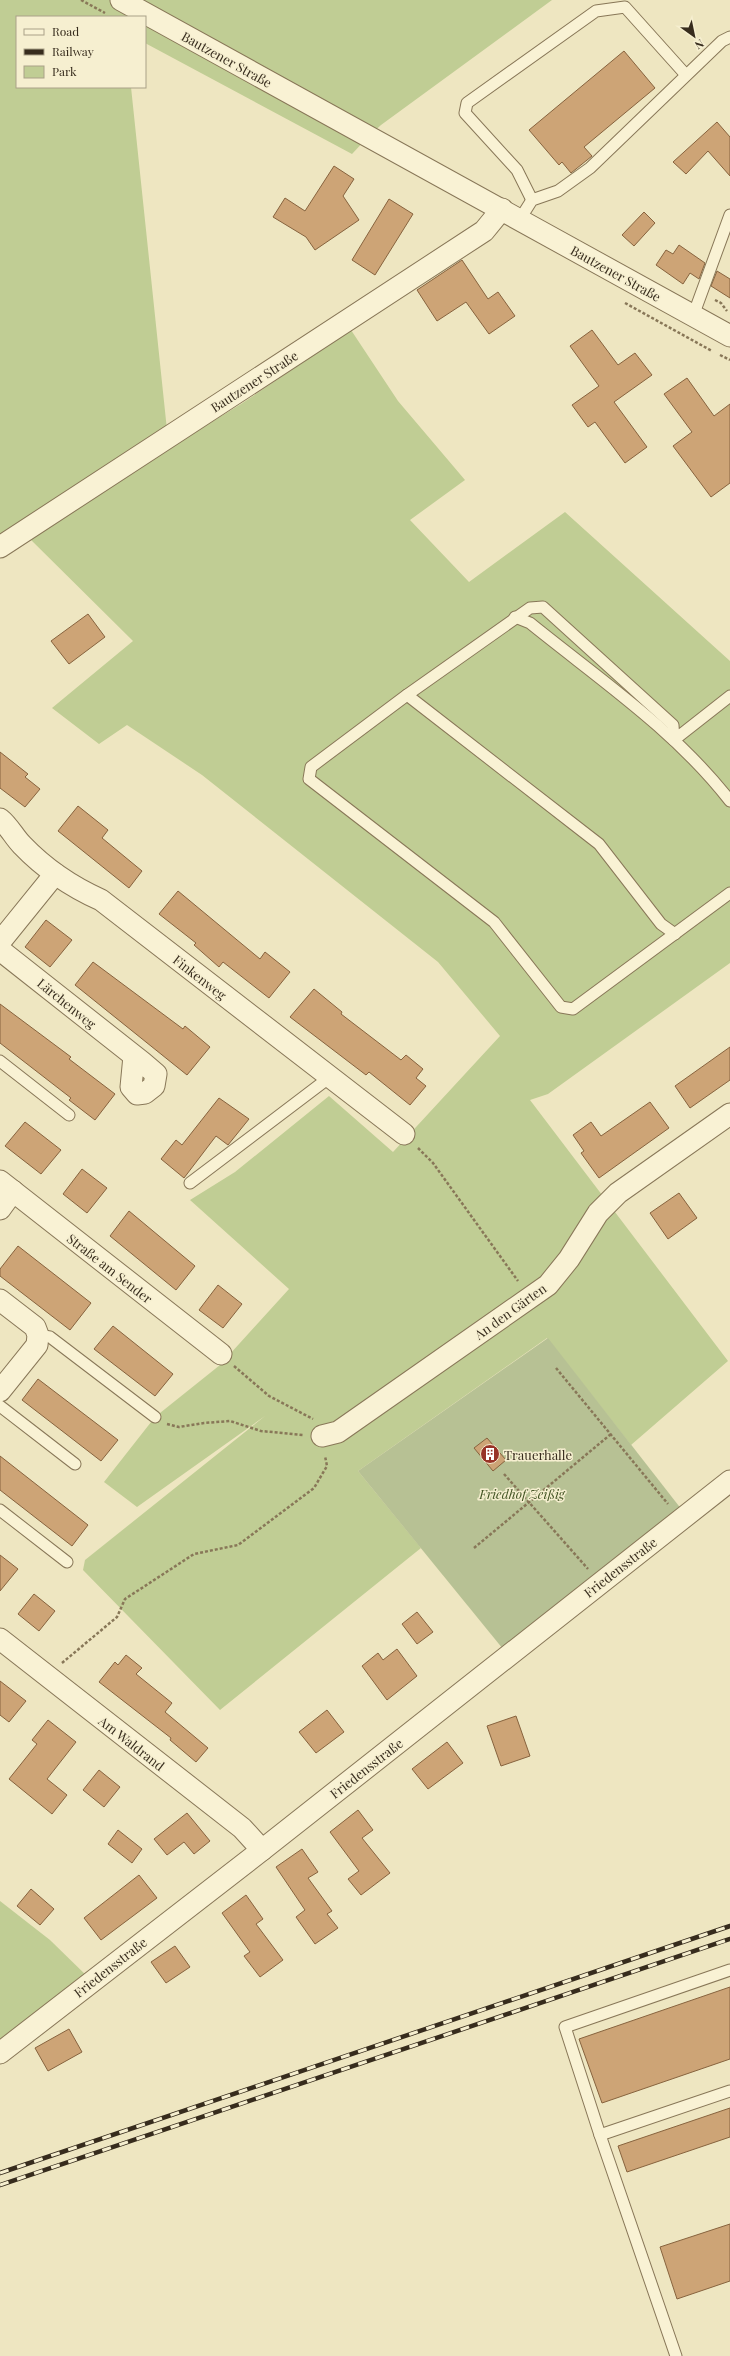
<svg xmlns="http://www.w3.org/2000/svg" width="730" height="2356" viewBox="0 0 730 2356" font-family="'Playfair Display',serif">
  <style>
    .green { fill: #c0cd94 }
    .cemetery { fill: #b7c194 }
    .building { fill: #cda476; stroke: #87633e }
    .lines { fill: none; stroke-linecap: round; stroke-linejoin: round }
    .lane-casing { stroke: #887758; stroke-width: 13 }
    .street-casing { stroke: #887758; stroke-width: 23 }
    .path { stroke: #887758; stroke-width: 2.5; stroke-dasharray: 3 2; stroke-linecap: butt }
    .lane { stroke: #f9f2d4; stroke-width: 11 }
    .street { stroke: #f9f2d4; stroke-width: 21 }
    .rail-casing { stroke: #372c1d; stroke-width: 4.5 }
    .rail { stroke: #f6efd0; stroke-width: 3; stroke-dasharray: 9; stroke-linecap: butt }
    .labels { text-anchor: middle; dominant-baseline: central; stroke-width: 3; stroke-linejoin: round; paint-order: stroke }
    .street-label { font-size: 13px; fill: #372c1d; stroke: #f6efd0 }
    .poi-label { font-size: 13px; fill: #372c1d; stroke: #f6efd0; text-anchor: start }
    .park-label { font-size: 13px; font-style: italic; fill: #425423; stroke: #f6efd0 }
  </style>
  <rect width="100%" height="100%" fill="#eee6c1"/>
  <g class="green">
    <polygon points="0,0 119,0 367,138 352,154 145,43 145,17 17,17 17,87 131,87 167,430 0,542"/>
    <polygon points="122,0 552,0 381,125 368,137"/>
    <polygon points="351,330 398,401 465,480 410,520 469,582 565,512 730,661 730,963 548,1094 530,1100 728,1361 631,1445 547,1338 358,1471 421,1548 220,1710 83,1570 85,1560 265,1416 137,1507 104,1482 155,1417 220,1365 289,1289 190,1200 235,1172 329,1096 393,1152 500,1036 438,962 202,775 127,725 99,744 52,708 133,641 27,536 241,404"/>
    <polygon points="0,1901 50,1940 92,1981 0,2053"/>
  </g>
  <polygon class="cemetery" points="548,1338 682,1510 503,1649 358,1471"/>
  <g class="building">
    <polygon points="624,51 655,88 584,147 592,156 571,173 562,162 559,165 529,130"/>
    <polygon points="717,122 730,137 730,176 708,151 686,174 673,162"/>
    <polygon points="334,166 354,179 343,196 359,220 315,250 306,237 273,217 285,198 305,211"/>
    <polygon points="389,199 413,214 375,275 352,260"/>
    <polygon points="644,212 655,223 634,246 622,235"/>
    <polygon points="679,245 705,263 699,279 690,273 683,284 656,265 666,250 673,254"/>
    <polygon points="462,260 488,299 498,292 515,316 489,334 466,302 437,321 417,290"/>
    <polygon points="717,271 730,279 730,298 711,286"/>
    <polygon points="592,330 618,365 635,353 652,375 614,402 647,447 625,463 595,422 588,427 572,405 599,386 570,346"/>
    <polygon points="687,378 714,416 730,404 730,483 711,497 673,446 692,432 664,394"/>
    <polygon points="88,614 105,637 69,664 51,641"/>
    <polygon points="0,752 28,774 25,777 40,789 25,807 0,788"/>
    <polygon points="78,806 108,830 102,838 142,871 129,888 58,831"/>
    <polygon points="178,891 260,959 265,952 290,972 269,998 223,962 219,967 194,945 196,943 159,914"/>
    <polygon points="46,920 72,940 50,967 25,947"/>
    <polygon points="93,962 183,1029 185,1026 210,1047 187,1075 75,985"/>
    <polygon points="314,989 342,1012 341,1014 401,1060 406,1055 423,1069 416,1078 426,1086 410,1105 369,1072 366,1075 290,1017"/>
    <polygon points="0,1004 71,1057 69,1059 115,1094 95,1120 69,1100 71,1098 0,1043"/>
    <polygon points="730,1047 730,1080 690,1108 675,1086"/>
    <polygon points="219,1098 249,1119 228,1145 216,1136 184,1178 161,1159 176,1140 182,1145"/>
    <polygon points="650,1102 669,1128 599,1178 581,1153 584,1151 573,1135 591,1122 601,1136"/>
    <polygon points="25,1122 61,1150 41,1174 5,1146"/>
    <polygon points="82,1169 107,1188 87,1213 63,1194"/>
    <polygon points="679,1193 697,1218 668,1239 650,1213"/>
    <polygon points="129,1211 195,1266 176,1290 110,1236"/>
    <polygon points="18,1246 91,1303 70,1330 0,1276 0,1269"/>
    <polygon points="218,1285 242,1304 223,1328 199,1310"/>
    <polygon points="113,1326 173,1374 155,1396 94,1349"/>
    <polygon points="38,1379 118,1440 101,1461 22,1400"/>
    <polygon points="487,1438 506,1460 493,1471 474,1448"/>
    <polygon points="0,1456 88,1525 72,1546 0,1490"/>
    <polygon points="0,1555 18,1569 0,1591"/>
    <polygon points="34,1594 55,1611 39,1631 18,1614"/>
    <polygon points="417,1612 433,1632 417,1644 402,1624"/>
    <polygon points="397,1649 417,1676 387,1700 362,1666 378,1653 383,1660"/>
    <polygon points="126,1655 142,1668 136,1674 172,1703 165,1712 208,1748 196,1762 170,1740 171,1738 99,1682 115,1662 118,1665"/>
    <polygon points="0,1681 26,1701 9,1722 0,1715"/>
    <polygon points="327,1710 344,1732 316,1753 299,1732"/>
    <polygon points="516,1716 530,1756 501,1766 487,1726"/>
    <polygon points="48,1720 76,1742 47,1779 67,1795 52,1814 9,1779 37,1744 32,1740"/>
    <polygon points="447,1742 463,1763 428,1789 412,1769"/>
    <polygon points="99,1770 120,1787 104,1807 83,1790"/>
    <polygon points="358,1810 373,1830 362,1838 390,1873 361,1895 348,1879 359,1871 330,1832"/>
    <polygon points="187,1813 210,1841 194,1854 184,1842 167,1855 154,1839"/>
    <polygon points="118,1830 142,1849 132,1863 108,1844"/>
    <polygon points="302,1849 318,1872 308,1878 332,1911 327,1914 338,1928 315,1944 296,1917 305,1910 276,1867"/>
    <polygon points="139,1875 157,1898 101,1940 84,1918"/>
    <polygon points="31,1889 54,1909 40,1925 17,1906"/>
    <polygon points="246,1895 263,1919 256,1924 283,1960 260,1977 244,1956 250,1952 222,1913"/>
    <polygon points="175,1946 190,1967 166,1983 151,1962"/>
    <polygon points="730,1987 730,2059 602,2103 579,2039"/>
    <polygon points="69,2029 82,2052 48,2071 35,2048"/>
    <polygon points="730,2108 730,2137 627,2172 618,2146"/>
    <polygon points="730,2224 730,2281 677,2299 660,2247"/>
  </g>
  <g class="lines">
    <defs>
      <g id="lane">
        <polyline points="532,200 517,170 465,113 467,103 596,11 625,7 686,75"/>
        <polyline points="520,219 532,200 558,191 590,168 722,41 730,37"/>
        <polyline points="693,316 730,215"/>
        <path d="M515 617 530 623C599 679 675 730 730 801"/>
        <polyline points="407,695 599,844 661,924 675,934"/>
        <polyline points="730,696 674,740 673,725 543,607 530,608 407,695 311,767 309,779 494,922 561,1007 573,1009 730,893"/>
        <polyline points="0,1061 69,1115"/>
        <polyline points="190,1183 330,1077"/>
        <polyline points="38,1335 50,1337 155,1417"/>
        <polyline points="0,1406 75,1464"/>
        <polyline points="0,1510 67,1562"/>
        <polyline points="600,2135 565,2027 730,1970"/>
        <polyline points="676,2356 600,2135 730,2091"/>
      </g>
      <g id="street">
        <polyline points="121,0 730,336"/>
        <polyline points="0,547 484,231 502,209"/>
        <path d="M0 819C9 826 14 837 22 845 44 868 72 887 101 900L404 1134"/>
        <polyline points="0,942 55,874"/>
        <polyline points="0,950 142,1062 156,1074 154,1086 145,1093 137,1094 131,1087 134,1056"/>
        <polyline points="0,1181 221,1354"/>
        <polyline points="0,1209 13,1191"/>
        <polyline points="0,1300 35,1327 38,1335 37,1345 0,1391"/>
        <polyline points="322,1436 338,1432 548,1285 569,1259 598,1213 618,1193 730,1114"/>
        <polyline points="0,1639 242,1828 262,1850"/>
        <polyline points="0,2053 262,1850 730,1481"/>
      </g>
    </defs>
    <use href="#lane" class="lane-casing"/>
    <use href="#street" class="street-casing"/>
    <g class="path">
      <polyline points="81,0 105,13"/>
      <polyline points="715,300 721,303 727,311"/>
      <polyline points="625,303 712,351"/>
      <polyline points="720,355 730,360"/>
      <polyline points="418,1148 433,1163 518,1281"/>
      <polyline points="234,1366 269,1396 313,1419"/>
      <polyline points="556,1368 668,1504"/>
      <polyline points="167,1424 179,1427 204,1423 230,1421 261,1431 303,1435"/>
      <polyline points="504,1474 588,1569"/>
      <polyline points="474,1548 611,1434"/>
      <polyline points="62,1663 117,1617 125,1599 194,1554 238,1545 314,1488 327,1466 325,1456"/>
    </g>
    <use href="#lane" class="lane"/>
    <use href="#street" class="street"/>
    <defs>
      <g id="rail">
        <polyline points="0,2173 730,1926"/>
        <polyline points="0,2185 730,1939"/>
      </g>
    </defs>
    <use href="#rail" class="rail-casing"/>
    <use href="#rail" class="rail"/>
  </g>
  <defs>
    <symbol id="building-disc" viewBox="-11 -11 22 22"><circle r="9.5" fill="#983327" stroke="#f6efd0"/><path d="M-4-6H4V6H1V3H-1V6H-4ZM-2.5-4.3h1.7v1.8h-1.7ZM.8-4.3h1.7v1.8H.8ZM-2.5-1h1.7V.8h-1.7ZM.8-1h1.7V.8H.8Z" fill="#fff"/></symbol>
  </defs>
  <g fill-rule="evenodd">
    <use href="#building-disc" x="479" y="1443" width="22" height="22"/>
  </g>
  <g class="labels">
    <g class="street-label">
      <text transform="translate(227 59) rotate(29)">Bautzener Straße</text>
      <text transform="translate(616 273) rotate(29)">Bautzener Straße</text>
      <text transform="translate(254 381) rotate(-33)">Bautzener Straße</text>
      <text transform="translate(200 977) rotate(38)">Finkenweg</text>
      <text transform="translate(67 1003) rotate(39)">Lärchenweg</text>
      <text transform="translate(110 1268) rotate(38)">Straße am Sender</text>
      <text transform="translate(510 1311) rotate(-36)">An den Gärten</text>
      <text transform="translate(620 1567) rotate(-38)">Friedensstraße</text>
      <text transform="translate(132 1743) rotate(38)">Am Waldrand</text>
      <text transform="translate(366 1768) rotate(-38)">Friedensstraße</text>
      <text transform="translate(110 1967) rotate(-38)">Friedensstraße</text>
    </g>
    <g class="poi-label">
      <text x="504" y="1454">Trauerhalle</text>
    </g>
    <g class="park-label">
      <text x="522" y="1493">Friedhof Zeißig</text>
    </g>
  </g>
  <rect x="16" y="16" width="130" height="72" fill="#f6efd0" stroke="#aaa188"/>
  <rect x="24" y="29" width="20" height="6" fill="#f9f2d4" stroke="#aaa188"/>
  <text x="52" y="36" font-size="12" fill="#372c1d">Road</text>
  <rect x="24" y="49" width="20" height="6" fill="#372c1d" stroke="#aaa188"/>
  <text x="52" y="56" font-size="12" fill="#372c1d">Railway</text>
  <rect x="24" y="66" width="20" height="12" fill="#c0cd94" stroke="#aaa188"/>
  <text x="52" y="76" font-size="12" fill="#372c1d">Park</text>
  <g transform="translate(694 36) rotate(147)" stroke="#f6efd0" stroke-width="3" paint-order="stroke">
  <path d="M0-3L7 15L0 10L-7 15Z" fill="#372c1d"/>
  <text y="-6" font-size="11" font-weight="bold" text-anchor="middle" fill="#372c1d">N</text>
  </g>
</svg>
